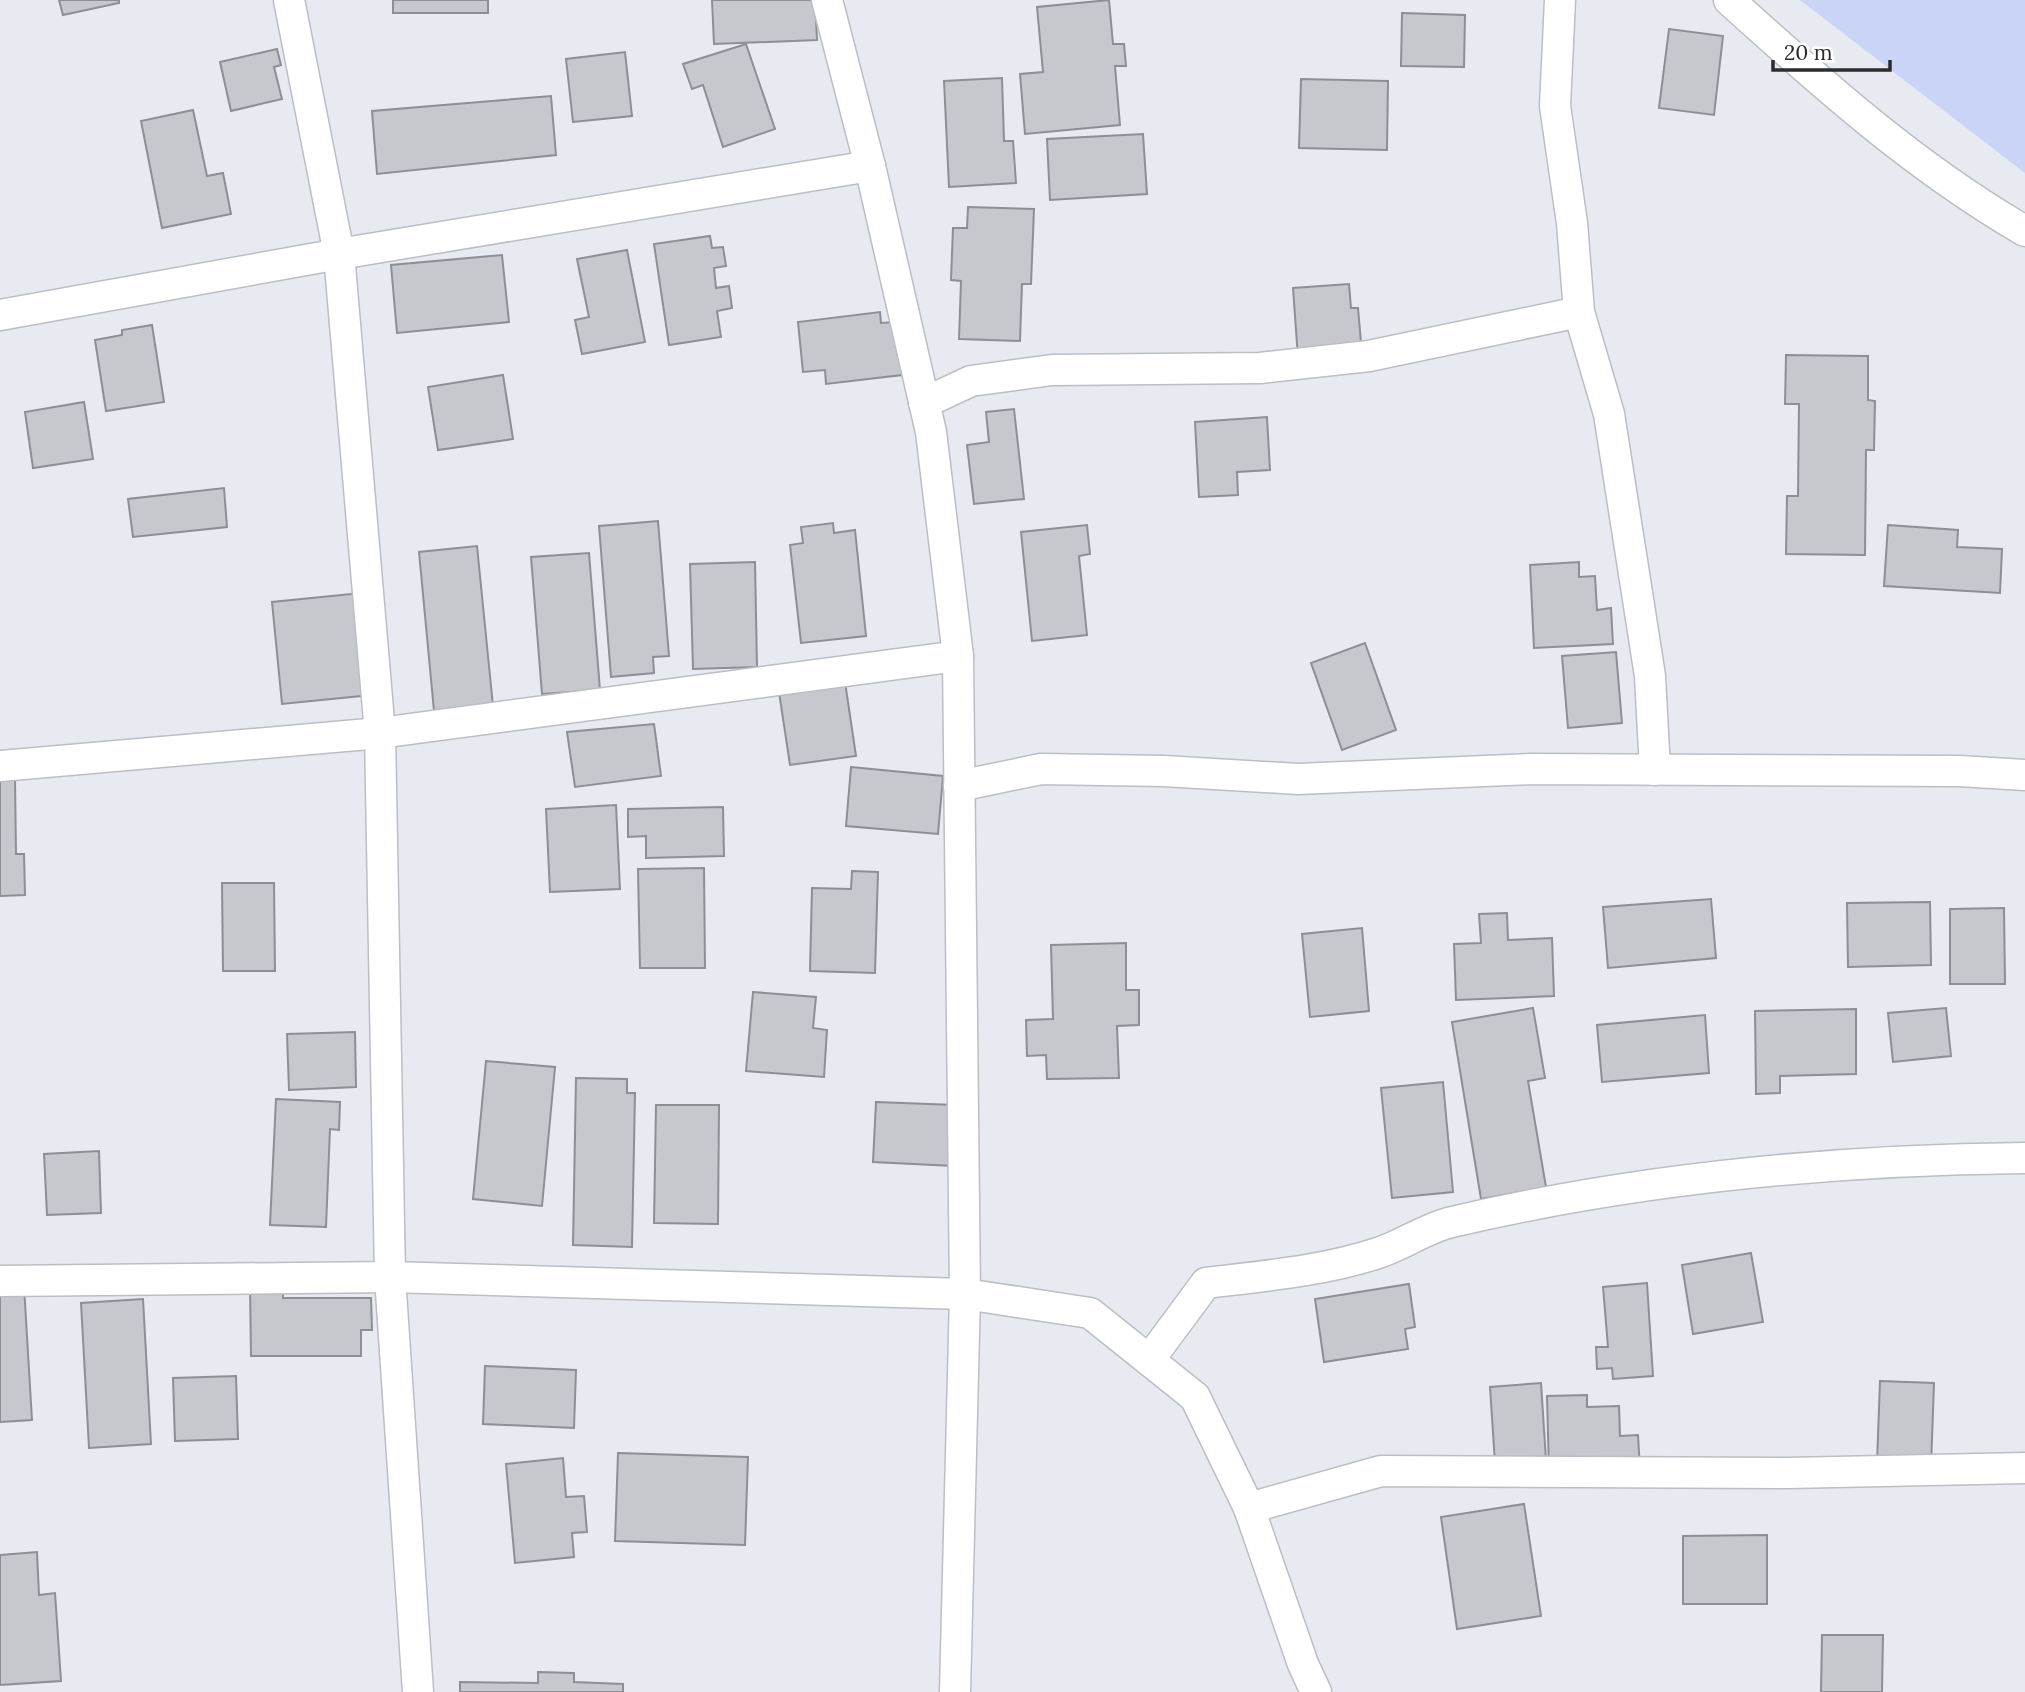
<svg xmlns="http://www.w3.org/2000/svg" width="2025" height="1692" viewBox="0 0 2025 1692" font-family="Lora,serif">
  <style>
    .green { fill: #c9d4f7 }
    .building { fill: #c6c8ce; stroke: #8d8f95; stroke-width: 2 }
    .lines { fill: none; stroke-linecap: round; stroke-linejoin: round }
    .street-casing { stroke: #bcbec5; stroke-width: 33 }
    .street { stroke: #fff; stroke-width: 30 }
  </style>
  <rect width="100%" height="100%" fill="#e8eaf1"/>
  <polygon class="green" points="1800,0 2025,0 2025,173"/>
  <g class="building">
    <polygon points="59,0 119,0 119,3 63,15"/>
    <rect x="393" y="0" width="95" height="13"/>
    <polygon points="712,0 815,0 817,40 714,44"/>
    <polygon points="1109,0 1113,44 1124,44 1126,66 1115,66 1120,125 1025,134 1020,74 1043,72 1037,7"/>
    <polygon points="1402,13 1465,15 1464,67 1401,66"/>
    <polygon points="1669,29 1723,36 1714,115 1659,108"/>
    <polygon points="746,44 775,129 723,147 703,85 692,89 683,64"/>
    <polygon points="277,49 281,65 274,67 282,99 231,111 220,62"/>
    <polygon points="625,52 632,116 573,122 566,59"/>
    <polygon points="1002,78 1004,141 1013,141 1016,183 949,187 944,81"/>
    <polygon points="1301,79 1388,81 1387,150 1299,148"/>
    <polygon points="551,96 556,155 377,174 372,111"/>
    <polygon points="193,110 207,176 223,173 231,214 162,228 141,121"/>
    <polygon points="1143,134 1147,194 1050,200 1047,139"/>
    <polygon points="968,207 1034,209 1031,284 1022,284 1020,341 959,339 961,281 951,280 953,228 967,228"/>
    <polygon points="710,236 712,248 723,247 726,266 714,268 716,288 729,286 732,308 717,311 721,337 669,345 654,244"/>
    <polygon points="627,250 645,342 582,354 575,320 589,317 577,259"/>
    <polygon points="502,255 509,322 397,333 391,265"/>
    <polygon points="1349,284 1351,308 1358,308 1362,354 1298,358 1293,288"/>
    <polygon points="880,312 881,323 897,322 902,375 826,384 825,370 803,372 798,322"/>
    <polygon points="152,325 164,402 106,411 95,340 122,335 122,330"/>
    <polygon points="1786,355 1868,356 1868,400 1875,401 1874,450 1866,450 1865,555 1786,554 1787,496 1798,496 1799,404 1785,404"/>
    <polygon points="503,375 513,439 438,450 428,387"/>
    <polygon points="84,402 93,459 33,468 25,412"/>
    <polygon points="1014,409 1024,499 974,504 967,445 989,442 986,412"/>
    <polygon points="1267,417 1270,470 1237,472 1238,495 1199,497 1195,422"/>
    <polygon points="224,488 227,527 133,537 128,499"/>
    <polygon points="658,521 669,656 653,657 654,673 611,677 599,526"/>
    <polygon points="833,523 834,533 855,530 866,636 801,643 790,545 803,543 801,527"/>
    <polygon points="1087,525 1090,554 1079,556 1087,635 1032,641 1021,532"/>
    <polygon points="1888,525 1958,530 1957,547 2002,549 2000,593 1884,586"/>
    <polygon points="477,546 493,706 434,711 419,552"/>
    <polygon points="589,553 600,690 542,694 531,557"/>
    <polygon points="755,562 757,667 693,669 690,564"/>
    <polygon points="1579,562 1579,577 1595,576 1597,610 1611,608 1613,644 1534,648 1530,565"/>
    <polygon points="361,593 371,695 282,704 272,602"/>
    <polygon points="1365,643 1396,730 1342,750 1311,663"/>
    <polygon points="1616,652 1622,723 1568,728 1562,656"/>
    <polygon points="845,682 856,756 790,765 779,692"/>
    <polygon points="654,724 661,776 575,787 567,732"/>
    <polygon points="851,767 943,776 938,834 846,826"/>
    <polygon points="0,778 15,778 16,854 24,854 25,895 0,896"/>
    <polygon points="616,805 620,889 550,892 546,809"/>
    <polygon points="723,807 724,856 646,858 646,836 628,837 628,809"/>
    <polygon points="704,868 705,968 640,968 638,869"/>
    <polygon points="852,871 878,872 875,973 810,971 812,888 851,889"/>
    <polygon points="222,883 274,883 275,971 223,971"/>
    <polygon points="1711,899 1716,958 1608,968 1603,907"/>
    <polygon points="1930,902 1931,965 1848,967 1847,903"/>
    <polygon points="2004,908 2005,984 1950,984 1950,909"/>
    <polygon points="1507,913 1508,940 1552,938 1554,996 1456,1000 1454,944 1481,943 1479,914"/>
    <polygon points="1362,928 1369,1011 1310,1017 1302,934"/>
    <polygon points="1126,943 1126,990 1139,990 1139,1025 1117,1026 1119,1078 1047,1079 1046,1055 1027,1056 1026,1020 1053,1019 1051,945"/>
    <polygon points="753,992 816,997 813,1028 827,1030 824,1077 746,1071"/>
    <polygon points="1533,1008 1545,1078 1528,1081 1546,1187 1481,1199 1452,1022"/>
    <polygon points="1946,1008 1951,1056 1893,1062 1888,1013"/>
    <polygon points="1856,1009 1856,1074 1780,1076 1780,1093 1756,1094 1755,1011"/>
    <polygon points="1705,1015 1709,1073 1602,1082 1597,1025"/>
    <polygon points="355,1032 356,1087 289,1090 287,1034"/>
    <polygon points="486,1061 555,1067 542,1206 473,1199"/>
    <polygon points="576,1078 627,1079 627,1093 635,1093 632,1247 573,1245"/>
    <polygon points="1443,1082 1453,1192 1392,1198 1381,1088"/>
    <polygon points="276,1099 340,1102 339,1130 330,1129 326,1227 270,1225"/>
    <polygon points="876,1102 955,1105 953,1166 873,1162"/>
    <polygon points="656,1105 719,1105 718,1224 654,1223"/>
    <polygon points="99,1151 101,1213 47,1215 44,1154"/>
    <polygon points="1751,1253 1763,1322 1693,1334 1682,1265"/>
    <polygon points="1647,1283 1653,1376 1613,1379 1612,1368 1597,1369 1596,1347 1608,1347 1603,1287"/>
    <polygon points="1409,1284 1415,1327 1405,1329 1408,1349 1324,1362 1315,1299"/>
    <polygon points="250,1285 283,1285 283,1298 371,1298 372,1330 361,1330 361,1356 251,1356"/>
    <polygon points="24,1286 32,1420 0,1422 0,1287"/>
    <polygon points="143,1299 151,1444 89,1448 81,1303"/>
    <polygon points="485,1366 576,1370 574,1428 483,1424"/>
    <polygon points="236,1376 238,1439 175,1441 173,1378"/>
    <polygon points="1880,1381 1934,1383 1931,1466 1877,1463"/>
    <polygon points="1541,1383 1546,1460 1495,1463 1490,1387"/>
    <polygon points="1587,1395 1587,1407 1619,1406 1620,1436 1638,1435 1640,1469 1549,1471 1547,1396"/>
    <polygon points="618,1453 748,1457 745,1545 615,1541"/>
    <polygon points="563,1458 566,1497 584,1496 587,1532 572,1533 574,1557 515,1563 506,1464"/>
    <polygon points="1524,1504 1541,1616 1457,1629 1441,1517"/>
    <polygon points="1767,1535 1767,1604 1683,1604 1683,1536"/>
    <polygon points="37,1552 39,1595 55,1593 61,1681 0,1685 0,1555"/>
    <polygon points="1822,1635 1883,1635 1882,1692 1821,1692"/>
    <polygon points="538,1672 574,1673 574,1682 623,1684 623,1692 460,1692 460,1682 538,1683"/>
  </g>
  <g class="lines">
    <defs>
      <g id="street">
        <polyline points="289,0 339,254 380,733 390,1277 418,1692"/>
        <polyline points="827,0 870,166 931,432 958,656 965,1294 955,1692"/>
        <polyline points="1560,0 1555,106 1572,223 1579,312 1609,414 1650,676 1655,770"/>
        <path d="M1729 0C1822 84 1916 168 2025 231"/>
        <polyline points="0,315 339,254 870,166"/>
        <polyline points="924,403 971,381 1052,370 1260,368 1369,356 1579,312"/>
        <polyline points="0,766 380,733 958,656"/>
        <polyline points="959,786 1041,769 1164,771 1298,779 1533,769 1959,771 2025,775"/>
        <polyline points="0,1281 390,1277 965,1294 1090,1313 1195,1397 1249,1508 1303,1664 1316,1692"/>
        <path d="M1149 1360 1206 1283C1263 1276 1324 1271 1378 1253 1403 1245 1426 1228 1452 1222 1639 1178 1833 1160 2025 1158"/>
        <polyline points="1249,1508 1381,1471 1788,1473 2025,1468"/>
      </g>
    </defs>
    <use href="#street" class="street-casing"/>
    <use href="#street" class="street"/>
  </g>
  <path d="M1773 60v10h117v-10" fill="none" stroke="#2b2c2e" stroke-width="3.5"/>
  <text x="1784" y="60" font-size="21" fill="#2b2c2e" stroke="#ffffff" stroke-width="5" paint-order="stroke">20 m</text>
</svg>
